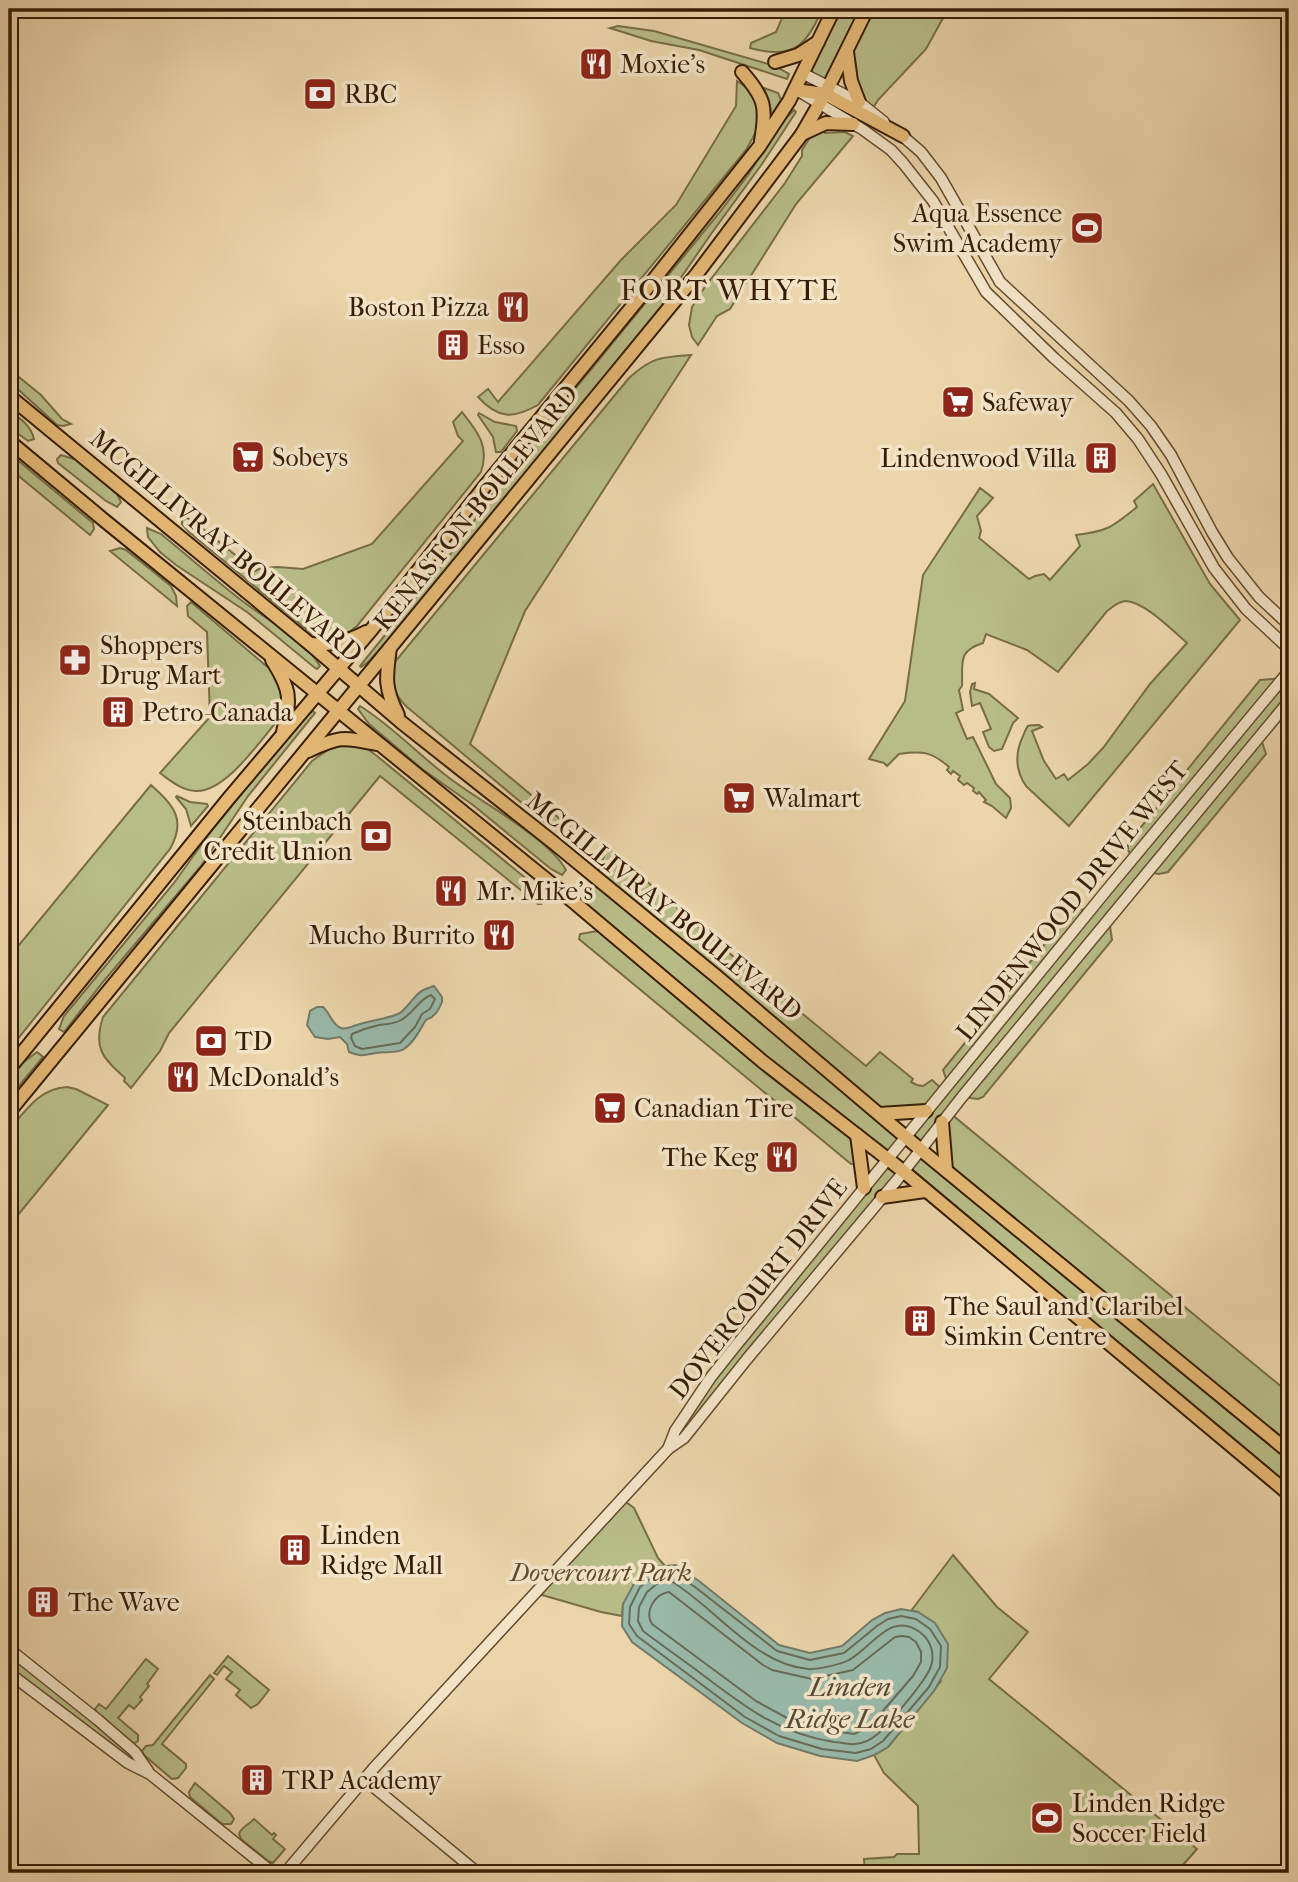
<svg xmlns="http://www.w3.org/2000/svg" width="1298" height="1882" viewBox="0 0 1298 1882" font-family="'IM FELL French Canon',serif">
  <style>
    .green { fill: #b8bd88; stroke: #786d46; stroke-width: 2; fill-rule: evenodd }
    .water { fill: #99b9a9; stroke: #727b67; stroke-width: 2 }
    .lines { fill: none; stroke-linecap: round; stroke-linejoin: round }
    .shore { stroke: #686b57; stroke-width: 2 }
    .minor-casing { stroke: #644b2e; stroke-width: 13 }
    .major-casing { stroke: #371d05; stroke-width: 16 }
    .minor { stroke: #f3e4c8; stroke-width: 10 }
    .major { stroke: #e6ba76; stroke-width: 12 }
    .labels { text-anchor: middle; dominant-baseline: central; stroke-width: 7; stroke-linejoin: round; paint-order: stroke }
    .poi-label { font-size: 26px; fill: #371d05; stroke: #f3e4c8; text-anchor: start }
    .street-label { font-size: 26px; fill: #371d05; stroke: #f3e4c8 }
    .park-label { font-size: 26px; font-style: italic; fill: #5e4d2c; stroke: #f3e4c8 }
    .water-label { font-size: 28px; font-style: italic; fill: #544c36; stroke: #f3e4c8 }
    .quarter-label { font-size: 30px; letter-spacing: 2px; fill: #371d05; stroke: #f3e4c8 }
  </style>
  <rect width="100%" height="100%" fill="#ecd5ab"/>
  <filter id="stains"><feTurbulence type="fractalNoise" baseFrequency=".00286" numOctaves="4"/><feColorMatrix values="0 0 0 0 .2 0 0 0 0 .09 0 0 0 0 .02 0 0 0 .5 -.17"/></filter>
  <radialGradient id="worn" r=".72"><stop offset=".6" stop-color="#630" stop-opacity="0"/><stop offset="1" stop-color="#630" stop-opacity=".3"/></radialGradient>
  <g class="green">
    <path d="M786 9H822C807 46 793 60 750 48L751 43 776 32Z"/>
    <polygon points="834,9 948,9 926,49 878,100 871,111 859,102 847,52 829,86 804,74"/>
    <polygon points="618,26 654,31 775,66 789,74 787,79 699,50 651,41 610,28"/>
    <path d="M737 81 750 90 761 104 756 132 746 150 538 405C513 419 498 419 478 397L488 389 498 402 621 260 676 205 736 106Z"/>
    <polygon points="764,88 778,93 781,100 771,116 769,103"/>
    <polygon points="794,110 796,112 762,164 711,234 660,308 394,634 368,662 361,667 360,666 453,551 515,462 720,212 748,175 784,120"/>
    <polygon points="824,129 825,133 845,132 853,136 796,204 730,309 717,316 698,345 692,337 689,325 692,307 704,288 785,183 802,156 802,150 809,139"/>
    <path d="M691 355 525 611 470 744 572 829 576 834 561 832 547 824 407 707C393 694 391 682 394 663L629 378C652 357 661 357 691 355Z"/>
    <polygon points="9,369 41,395 62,419 71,424 63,426 57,425 9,381"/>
    <path d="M9 410C19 418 31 425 34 439L28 441 9 427Z"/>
    <path d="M462 412C477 431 490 446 481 472L357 626C345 637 328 642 312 634L189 532 182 524V515L196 523 255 571 261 568 278 567 303 569 372 544 463 441 458 436 453 422Z"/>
    <polygon points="479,413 495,422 516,426 517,431 501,452 496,452 493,437 478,415"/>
    <polygon points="9,453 93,523 94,529 90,535 9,468"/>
    <polygon points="61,455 77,460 117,494 121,502 117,507 106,501 58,463 57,459"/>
    <path d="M1153 484 1210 584 1240 620 1069 826 1026 786C1015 770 1015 753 1023 736 1024 734 1026 728 1028 726 1030 725 1038 725 1039 725L1042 727 1032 731 1044 761 1056 779 1064 774 1068 780 1088 764 1103 748 1150 684 1187 643C1173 631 1145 602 1126 601 1118 601 1113 607 1107 611L1058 672 1027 650 986 634 983 643C957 651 963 663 962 686L959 690 963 710 956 713 967 739 973 737 996 784 1010 798 1011 808 1006 818 992 806 984 802 986 800 979 792 977 794 973 791 974 788 967 783 964 785 958 780 960 776 953 771 951 774 947 770 949 767C931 751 922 751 899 754L887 766 884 763 869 759 905 701 923 575 980 488 993 498 977 516 981 531 979 538 1029 579 1035 576 1044 574 1050 580 1080 546 1076 535C1109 531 1112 527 1137 507L1134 501Z"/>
    <path d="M147 528 161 534C188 556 214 579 241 600 265 619 305 639 320 666L317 669 315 668 247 612 176 565 160 552 148 537Z"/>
    <polygon points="120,548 126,550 171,586 176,596 177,606 110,551"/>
    <path d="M191 602 271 670 284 692 282 712 278 720C259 742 225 793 195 791 181 790 171 781 160 773L210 717 207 632 188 616 187 606Z"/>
    <path d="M1289 671V701L1260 736 1266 754 1168 872 1159 874 1148 872 1109 919 1112 940 983 1097 978 1099 962 1097 950 1113 1289 1393V1494L903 1172 747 1359 668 1449 711 1377 888 1159 858 1135 862 1163 851 1164 579 939 580 934 603 930 578 907 596 878 607 847 742 964 866 1066 880 1052 913 1079 911 1082 917 1085 923 1086 932 1080 943 1090 948 1084 943 1070 1073 909 1091 910 1133 859 1128 850V843L1260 680 1283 678ZM925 1112 906 1136 880 1114ZM942 1123 946 1169 921 1150ZM906 1136 921 1150 903 1171 888 1159Z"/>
    <polygon points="975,683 974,689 989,694 1018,718 1013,723 1002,749 994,751 989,747 983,732 991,729 980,703 972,706 970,692 972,684"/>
    <path d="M360 706C391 725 419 755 448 777 480 802 548 837 566 870L562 875 551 869 473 805 422 769 369 724 358 709Z"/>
    <polygon points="313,711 315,713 248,796 201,866 103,982 64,1032 59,1029 64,1016 174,883 212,830 305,717"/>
    <path d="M353 744 366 748 377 756 529 881 536 889 541 904H538L380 776 169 1033 160 1051 131 1088 124 1081 125 1078C102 1057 93 1048 103 1017L312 761 332 747Z"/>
    <path d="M151 785C173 805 187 819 170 849L9 1050V957Z"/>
    <polygon points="177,796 190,802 207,804 208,806 191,826 186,809 176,797"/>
    <polygon points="37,1052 43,1057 9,1098 9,1080 21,1064"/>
    <path d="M67 1087 76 1089 108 1105 9 1226V1130C25 1111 40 1088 67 1087Z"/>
    <polygon points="622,1499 634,1508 658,1558 665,1566 653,1567 623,1604 622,1616 601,1612 535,1593"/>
    <polygon points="953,1555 997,1607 1028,1632 989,1679 1197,1849 1176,1873 865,1873 864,1859 894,1857 897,1854 919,1854 918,1806 884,1773 874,1755 888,1747 941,1681 918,1612 911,1611"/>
    <polygon points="9,1649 98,1720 150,1774 9,1673"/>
    <polygon points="228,1656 269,1690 258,1704 251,1708 236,1695 240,1690 226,1679 232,1672 224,1666 217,1675 214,1673"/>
    <polygon points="146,1659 158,1669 147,1684 149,1686 140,1697 142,1700 134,1709 129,1705 118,1718 138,1735 138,1741 133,1744 98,1714 95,1709 99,1704 106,1709"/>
    <polygon points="210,1675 214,1679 162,1744 186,1764 186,1768 178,1778 172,1779 144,1755 142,1751 146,1746 153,1745"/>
    <polygon points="195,1783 230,1813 234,1819 231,1824 222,1824 190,1797 189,1792"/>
    <path d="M254 1819 272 1835 274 1833 276 1835 273 1839 285 1849 273 1863 268 1861 241 1839 239 1834C241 1827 250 1824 254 1819Z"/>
  </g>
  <g class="water">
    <path d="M434 986 442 997V1002C440 1007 437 1013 433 1016 427 1021 428 1016 424 1023 419 1032 413 1043 404 1049 396 1054 385 1051 376 1053 365 1055 360 1057 349 1052L347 1044 340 1037 328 1039 315 1037 307 1025 310 1011 317 1007H323C330 1013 333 1026 341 1028 346 1030 352 1026 357 1025 370 1020 389 1019 400 1013 408 1007 412 999 419 993 423 989 429 988 434 986Z"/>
    <polygon points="676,1565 699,1581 779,1645 810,1653 842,1646 872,1620 885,1613 901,1609 918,1612 935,1623 948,1644 947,1668 934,1691 888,1747 874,1755 857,1761 820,1756 777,1743 742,1723 632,1642 622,1626 623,1604 635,1582 653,1567"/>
  </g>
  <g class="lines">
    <g class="shore">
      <path d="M431 995 435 999 430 1009 422 1014 415 1027 400 1043 362 1049 355 1046 351 1038 352 1034C361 1030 370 1027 379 1025 387 1024 394 1024 401 1020 413 1014 419 999 431 995Z"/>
      <polygon points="674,1573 695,1587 777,1651 810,1660 844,1653 877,1626 888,1619 901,1616 916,1619 930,1629 941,1646 940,1667 929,1687 883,1741 871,1749 856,1753 822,1749 779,1736 745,1717 637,1636 629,1624 630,1607 640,1587 656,1574"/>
      <path d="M671 1581C716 1608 754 1664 808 1669 816 1670 842 1664 849 1660 872 1648 891 1609 921 1633 931 1641 935 1654 931 1666 927 1680 890 1722 879 1733 873 1738 863 1744 855 1744 848 1745 840 1742 834 1742 780 1734 745 1707 703 1675 683 1660 663 1646 643 1631L638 1621 639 1607 647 1592 658 1583Z"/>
      <path d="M669 1592 763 1665 772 1670 812 1679 853 1670 895 1637 902 1636 909 1637 916 1642 921 1652V1662L913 1676 870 1726 854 1734 826 1730 787 1718 756 1701 652 1624C644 1611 655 1594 669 1592Z"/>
    </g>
    <defs>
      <g id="minor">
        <polyline points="804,74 859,102 884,122"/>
        <polyline points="800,92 862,129 891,150 903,163 933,201 986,292 1054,358 1116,413 1138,439 1161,474 1214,568 1246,609 1289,649"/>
        <polyline points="899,133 921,152 941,178 1000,282 1129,401 1151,426 1171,455 1212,532 1228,558 1259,597 1289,625"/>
        <polyline points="668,1449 675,1431 711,1377 734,1348 1106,891 1289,671"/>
        <polyline points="9,1649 98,1720 135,1752 148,1771"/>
        <polyline points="9,1673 128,1763 150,1774 273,1873"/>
        <polyline points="364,1779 478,1873"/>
        <polyline points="285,1873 373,1769 668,1449 684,1438 747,1359 897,1180 962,1097 1289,701"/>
      </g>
      <g id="major">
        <polyline points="847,52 851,81 859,102"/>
        <polyline points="775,62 798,55 818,42"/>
        <path d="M742 72C765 98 767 107 761 141"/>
        <polyline points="795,90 825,94 903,136"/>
        <polyline points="802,134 826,123 853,124"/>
        <polyline points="9,396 310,644 401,722 554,843 716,976 927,1155 1289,1452"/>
        <polyline points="9,441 105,521 569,898 762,1061 903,1171 1289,1494"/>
        <path d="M310 644C331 645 347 642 366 632"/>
        <path d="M390 648C386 677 384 688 398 715"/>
        <path d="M272 660C291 690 291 698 283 732"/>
        <path d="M308 751C340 736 343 737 377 744"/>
        <polyline points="9,1069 229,798 372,629 485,486 636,302 759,147 789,101 834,9"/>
        <polyline points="9,1112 696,275 802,134 825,94 867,9"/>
        <polyline points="879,1114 926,1111"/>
        <polyline points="942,1122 946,1170"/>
        <polyline points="857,1135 864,1188"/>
        <polyline points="882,1197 925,1191"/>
      </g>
    </defs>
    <use href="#minor" class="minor-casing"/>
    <use href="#major" class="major-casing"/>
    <use href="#minor" class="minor"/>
    <use href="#major" class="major"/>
  </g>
  <defs>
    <symbol id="restaurant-square" viewBox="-11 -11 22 22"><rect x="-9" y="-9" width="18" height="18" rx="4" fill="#8f2418" stroke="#f3e4c8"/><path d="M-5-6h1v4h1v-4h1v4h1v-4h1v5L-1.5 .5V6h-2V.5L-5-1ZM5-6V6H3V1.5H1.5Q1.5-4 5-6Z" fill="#fff"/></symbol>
    <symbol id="bank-square" viewBox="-11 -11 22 22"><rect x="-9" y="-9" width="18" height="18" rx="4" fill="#8f2418" stroke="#f3e4c8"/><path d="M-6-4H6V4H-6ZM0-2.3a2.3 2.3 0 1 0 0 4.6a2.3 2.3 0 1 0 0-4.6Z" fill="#fff"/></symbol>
    <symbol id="stadium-square" viewBox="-11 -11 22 22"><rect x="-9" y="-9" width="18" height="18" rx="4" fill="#8f2418" stroke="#f3e4c8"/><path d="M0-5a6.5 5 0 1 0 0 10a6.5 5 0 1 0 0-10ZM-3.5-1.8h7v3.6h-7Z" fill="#fff"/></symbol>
    <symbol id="building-square" viewBox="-11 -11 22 22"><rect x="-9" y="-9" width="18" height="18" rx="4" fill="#8f2418" stroke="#f3e4c8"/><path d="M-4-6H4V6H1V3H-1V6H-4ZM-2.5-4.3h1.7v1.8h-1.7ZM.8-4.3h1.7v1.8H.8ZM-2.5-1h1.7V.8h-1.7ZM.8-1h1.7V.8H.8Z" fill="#fff"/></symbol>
    <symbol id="supermarket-square" viewBox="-11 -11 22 22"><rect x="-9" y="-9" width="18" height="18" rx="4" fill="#8f2418" stroke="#f3e4c8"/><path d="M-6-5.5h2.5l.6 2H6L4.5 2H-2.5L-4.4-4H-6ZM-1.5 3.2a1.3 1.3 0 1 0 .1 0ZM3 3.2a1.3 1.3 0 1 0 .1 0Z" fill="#fff"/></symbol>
    <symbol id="pharmacy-square" viewBox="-11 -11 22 22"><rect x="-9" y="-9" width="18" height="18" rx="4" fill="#8f2418" stroke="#f3e4c8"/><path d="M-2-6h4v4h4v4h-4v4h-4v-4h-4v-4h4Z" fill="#fff"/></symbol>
  </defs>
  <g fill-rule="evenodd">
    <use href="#restaurant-square" x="577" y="45" width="38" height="38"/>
    <use href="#bank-square" x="301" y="75" width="38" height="38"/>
    <use href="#stadium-square" x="1068" y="209" width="38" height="38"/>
    <use href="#restaurant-square" x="494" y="288" width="38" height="38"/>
    <use href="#building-square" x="434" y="326" width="38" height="38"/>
    <use href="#supermarket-square" x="939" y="383" width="38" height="38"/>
    <use href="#supermarket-square" x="229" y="438" width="38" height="38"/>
    <use href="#building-square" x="1082" y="439" width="38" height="38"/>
    <use href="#pharmacy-square" x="56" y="641" width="38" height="38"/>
    <use href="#building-square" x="99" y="693" width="38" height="38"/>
    <use href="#supermarket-square" x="720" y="779" width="38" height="38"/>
    <use href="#bank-square" x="357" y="817" width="38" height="38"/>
    <use href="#restaurant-square" x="432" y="872" width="38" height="38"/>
    <use href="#restaurant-square" x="480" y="916" width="38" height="38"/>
    <use href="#bank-square" x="192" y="1022" width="38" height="38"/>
    <use href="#restaurant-square" x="164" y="1058" width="38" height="38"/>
    <use href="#supermarket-square" x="591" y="1089" width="38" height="38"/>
    <use href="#restaurant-square" x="763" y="1138" width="38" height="38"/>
    <use href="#building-square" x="901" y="1302" width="38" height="38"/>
    <use href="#building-square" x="276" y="1531" width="38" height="38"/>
    <use href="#building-square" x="24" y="1583" width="38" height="38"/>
    <use href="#building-square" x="238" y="1761" width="38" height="38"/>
    <use href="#stadium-square" x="1028" y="1799" width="38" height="38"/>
  </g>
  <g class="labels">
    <g class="poi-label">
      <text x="620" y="64">Moxie's</text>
      <text x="344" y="94">RBC</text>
      <text x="1062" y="213" text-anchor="end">Aqua Essence<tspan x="1062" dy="30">Swim Academy</tspan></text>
      <text x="489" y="307" text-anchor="end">Boston Pizza</text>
      <text x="477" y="345">Esso</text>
      <text x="982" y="402">Safeway</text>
      <text x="272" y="457">Sobeys</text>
      <text x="1076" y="458" text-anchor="end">Lindenwood Villa</text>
      <text x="100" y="645">Shoppers<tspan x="100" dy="30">Drug Mart</tspan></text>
      <text x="142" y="712">Petro-Canada</text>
      <text x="764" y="798">Walmart</text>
      <text x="352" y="821" text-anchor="end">Steinbach<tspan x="352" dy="30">Credit Union</tspan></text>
      <text x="476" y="891">Mr. Mike's</text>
      <text x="475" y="935" text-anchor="end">Mucho Burrito</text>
      <text x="235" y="1041">TD</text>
      <text x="208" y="1077">McDonald's</text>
      <text x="634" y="1108">Canadian Tire</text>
      <text x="758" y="1157" text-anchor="end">The Keg</text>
      <text x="944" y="1306">The Saul and Claribel<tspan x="944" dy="30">Simkin Centre</tspan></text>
      <text x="320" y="1535">Linden<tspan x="320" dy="30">Ridge Mall</tspan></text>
      <text x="68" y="1602">The Wave</text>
      <text x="282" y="1780">TRP Academy</text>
      <text x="1072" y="1803">Linden Ridge<tspan x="1072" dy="30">Soccer Field</tspan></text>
    </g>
    <g class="street-label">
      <text transform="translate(476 508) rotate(-51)">KENASTON BOULEVARD</text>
      <text transform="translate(226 546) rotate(40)">MCGILLIVRAY BOULEVARD</text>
      <text transform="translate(1072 901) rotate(-51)">LINDENWOOD DRIVE WEST</text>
      <text transform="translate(664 906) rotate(39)">MCGILLIVRAY BOULEVARD</text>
      <text transform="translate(758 1289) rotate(-52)">DOVERCOURT DRIVE</text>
    </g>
    <g class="park-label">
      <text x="601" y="1572">Dovercourt Park</text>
    </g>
    <g class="water-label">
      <text x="850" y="1686">Linden<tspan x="850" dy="32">Ridge Lake</tspan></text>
    </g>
    <g class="quarter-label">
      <text x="730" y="290">FORT WHYTE</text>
    </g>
  </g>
  <rect width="1298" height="1882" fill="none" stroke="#ecd5ab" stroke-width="35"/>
  <rect x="10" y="10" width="1277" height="1861" fill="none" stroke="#371d05" stroke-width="3.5"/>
  <rect x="18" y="18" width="1263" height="1847" fill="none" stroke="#371d05" stroke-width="2"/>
  <rect width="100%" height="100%" filter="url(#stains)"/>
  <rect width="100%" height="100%" fill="url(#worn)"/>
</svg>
